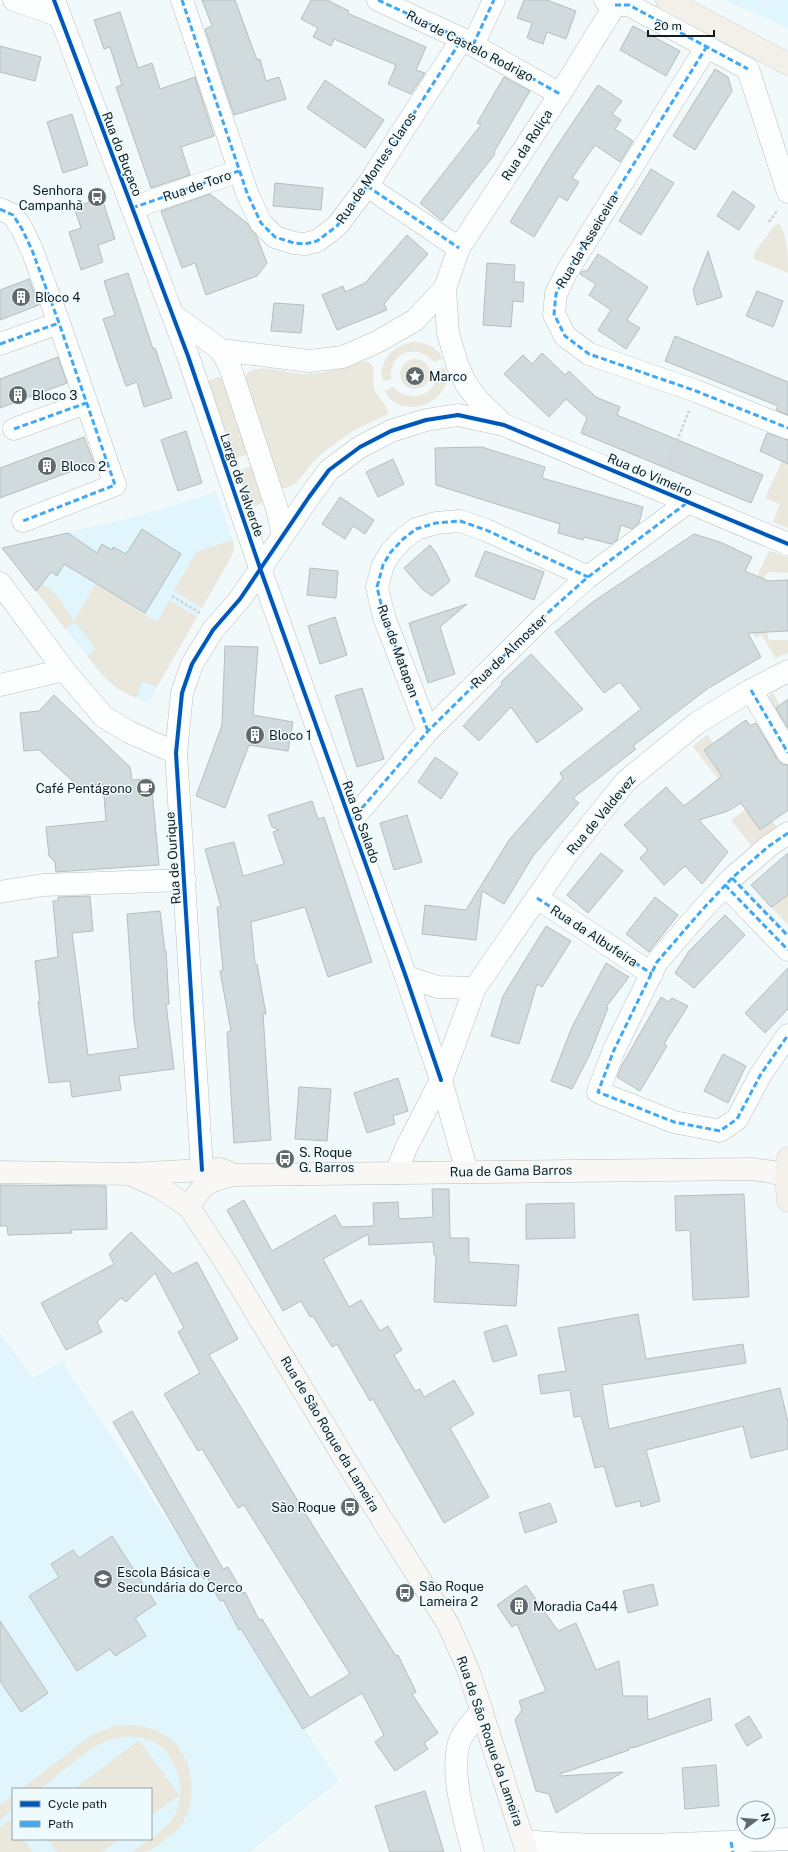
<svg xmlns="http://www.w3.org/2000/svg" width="788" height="1852" viewBox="0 0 788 1852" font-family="'Public Sans',sans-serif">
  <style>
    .built { fill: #e0f6fc; fill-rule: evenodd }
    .green { fill: #eae7dd }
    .building { fill: #d1dbde; stroke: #b5bdbf }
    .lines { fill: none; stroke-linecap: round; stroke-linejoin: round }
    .minor-casing { stroke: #b8c0c2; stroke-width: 23 }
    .tertiary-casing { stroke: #b8c0c2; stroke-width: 23 }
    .secondary-casing { stroke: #b8c0c2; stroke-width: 23 }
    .primary-casing { stroke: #cfd4d5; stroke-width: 23 }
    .path { stroke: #d2d4d4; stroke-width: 2.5; stroke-dasharray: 3 2; stroke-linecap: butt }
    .minor { stroke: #fdfefe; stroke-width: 22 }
    .tertiary { stroke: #fdfefe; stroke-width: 22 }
    .secondary { stroke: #f8f7f4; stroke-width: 22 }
    .primary { stroke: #f3f0e9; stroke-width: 22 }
    .quiet { stroke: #3fa9f5; stroke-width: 3; stroke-dasharray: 6 3; stroke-linecap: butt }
    .cycleway-casing { stroke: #edfbff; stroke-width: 6 }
    .cycleway { stroke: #0057b8; stroke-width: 4 }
    .labels { text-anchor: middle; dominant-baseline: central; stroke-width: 3; stroke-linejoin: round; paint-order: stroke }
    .street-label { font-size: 13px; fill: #121b1d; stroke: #edfbff }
    .poi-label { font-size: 13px; fill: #121b1d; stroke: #edfbff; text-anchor: start }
  </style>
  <rect width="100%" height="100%" fill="#f1f9fb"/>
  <g class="built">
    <polygon points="726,0 788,0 788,29"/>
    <polygon points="216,492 233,540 234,551 157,687 150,704 122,692 105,679 2,548 138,516"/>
    <path d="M0 1333 33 1378 64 1360 67 1369 339 1781 250 1852H0ZM13 1789H151V1839H13Z"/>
  </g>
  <g class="green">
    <path d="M779 224C788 235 788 259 788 273L754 259V253L775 225Z"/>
    <path d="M412 342C424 342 439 347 442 359L435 362C430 359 427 355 421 353 411 349 397 354 393 364 391 369 391 374 391 380L383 381C377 362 394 345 412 342Z"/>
    <circle cx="415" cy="374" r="15"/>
    <path d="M366 361C378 365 371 377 374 388 377 398 388 404 388 414L353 431 326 450 314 461 296 483 287 488H281L245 379 247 373C259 363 282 372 296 373 321 376 342 368 366 361Z"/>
    <path d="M443 368 446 369C453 407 397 420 385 391L393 387C406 399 421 400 433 387L437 369Z"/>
    <polygon points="218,377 225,379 251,453 231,460 207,382"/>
    <polygon points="782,461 788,463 788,528 773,522 780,504 765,498"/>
    <path d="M255 465 264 500C260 507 254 506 247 503L235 472Z"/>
    <polygon points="233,540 234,548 231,557 202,608 174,591 196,552"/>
    <polygon points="769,551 788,557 788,573 769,572 765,576 765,606 753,607 757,576"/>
    <path d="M42 583 56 594 74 621 96 583 157 622 169 600 197 617 157 687 142 681 136 698C112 688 103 675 87 656L96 649 75 622 65 629 36 591Z"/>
    <polygon points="767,618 768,639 772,640 788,640 788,653 775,658 762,635 756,638 749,626"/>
    <polygon points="773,692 788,722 788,729 781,732 766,700"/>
    <polygon points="707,735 713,743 704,750 719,771 771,735 782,756 729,794 693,746"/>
    <polygon points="745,810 760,830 773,821 778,829 753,848 731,820"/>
    <polygon points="788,893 788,925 771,907"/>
    <path d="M134 1725C145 1727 155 1729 165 1735 192 1752 199 1793 184 1820 180 1829 172 1834 165 1839 150 1851 151 1852 132 1852 149 1839 174 1827 179 1804 183 1785 179 1771 168 1755 160 1743 149 1738 135 1737 103 1733 80 1758 56 1776 51 1780 45 1787 39 1789 34 1791 26 1789 21 1789L90 1736 114 1726Z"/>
    <polygon points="139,1740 179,1795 151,1816 151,1789 74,1789"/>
    <polygon points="13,1795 13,1810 0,1820 0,1805"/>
    <polygon points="9,1820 13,1826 13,1839 23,1839 33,1852 0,1852 0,1827"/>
    <polygon points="47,1839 120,1839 102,1852 57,1852"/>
  </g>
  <g class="building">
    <polygon points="202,0 235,0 257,60 260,59 266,81 279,77 286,99 234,115 205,29 212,26"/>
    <polygon points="311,0 327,0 349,11 347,13 426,47 416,70 425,73 411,94 388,84 396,65 334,39 331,46 313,37 318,28 301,19"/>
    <polygon points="524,0 547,0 576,11 566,39 547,32 543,44 527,38 532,23 517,18"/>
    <polygon points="120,12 138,68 152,63 160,89 195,77 214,136 181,147 190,175 151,188 116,87 122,85 110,47 104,49 94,20"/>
    <polygon points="633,26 680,51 666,76 620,50"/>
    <polygon points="0,46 41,57 35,81 0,72"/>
    <polygon points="715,69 728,77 732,91 695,150 673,136"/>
    <polygon points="504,77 530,91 494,152 495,154 442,221 420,203 481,125 477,123"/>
    <polygon points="325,80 384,120 365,148 307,108"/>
    <polygon points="598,85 622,101 612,114 621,120 615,129 633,141 620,162 595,145 572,178 579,182 567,201 559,196 534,237 510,222 553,152"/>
    <polygon points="72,114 88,165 63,173 47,122"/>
    <polygon points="651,169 674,183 641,235 619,221"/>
    <polygon points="275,183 323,188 321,210 273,206"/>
    <polygon points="733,191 755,206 739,230 717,216"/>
    <polygon points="210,194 247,223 257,237 267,263 257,276 206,295 195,263 182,268 161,211"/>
    <polygon points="102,198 115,239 98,245 103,262 81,270 69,232 81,228 74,207"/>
    <polygon points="407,235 428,254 384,304 387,310 337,330 322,295 343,286 345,292 365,283"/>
    <polygon points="708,251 722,297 697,305 693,290"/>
    <polygon points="598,254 648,287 627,320 640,328 626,349 598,330 611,310 589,295 596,284 580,274 582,271 587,271"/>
    <polygon points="487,263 515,265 514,282 524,282 523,302 513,301 511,327 483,325"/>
    <polygon points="128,273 153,349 155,348 172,398 144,407 137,382 126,386 103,319 115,315 104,281"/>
    <polygon points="29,279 39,305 0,320 0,290"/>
    <polygon points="757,291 783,301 773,327 746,316"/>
    <polygon points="274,303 304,305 301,333 271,331"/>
    <polygon points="675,336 788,382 788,415 776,410 778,406 665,361"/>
    <polygon points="542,353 565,375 569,371 596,397 620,407 617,415 763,475 751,503 581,433 587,418 566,399 549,417 504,374 523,355 532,364"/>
    <polygon points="58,357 67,383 0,408 0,379"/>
    <polygon points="186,431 202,483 178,491 161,440"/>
    <polygon points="767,433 788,440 788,464 760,451"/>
    <polygon points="84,437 94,463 0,498 0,468"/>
    <polygon points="482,447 545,467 542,478 643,507 639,523 632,529 621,525 617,540 611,544 584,537 583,540 558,533 560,524 436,485 435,448"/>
    <polygon points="393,459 404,484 378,497 366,472"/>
    <polygon points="340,497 374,520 365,534 353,526 345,539 322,524"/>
    <polygon points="142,529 181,554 145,613 64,564 57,576 51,572 36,591 2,548 68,533 97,553 102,544 112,550 113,547 126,554"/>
    <polygon points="694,534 720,542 752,557 745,571 768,581 788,580 788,631 748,633 761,657 707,689 633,746 636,749 573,798 579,803 533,856 504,904 482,891 476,940 422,934 425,905 466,910 509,840 563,778 560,773 641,709 620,682 604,693 555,632 594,601"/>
    <polygon points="430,545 437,554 450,581 432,596 422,589 404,568"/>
    <polygon points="485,551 544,572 534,600 475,576"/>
    <polygon points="310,568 338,571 336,598 307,595"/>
    <polygon points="467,604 440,627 455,674 428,683 409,623"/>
    <polygon points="335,617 347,655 320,664 308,626"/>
    <polygon points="225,646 258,647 253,715 293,722 288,751 249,745 225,808 196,796 222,725"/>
    <polygon points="531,654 583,709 537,743 511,707 479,741 463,726 502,684 501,682"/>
    <polygon points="362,688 384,759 357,767 335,696"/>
    <polygon points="54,695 130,767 132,780 151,779 159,865 56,872 55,862 49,856 46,827 106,821 103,784 78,786 39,750 24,751 20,713 39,711"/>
    <polygon points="788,699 788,728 776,708"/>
    <polygon points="746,720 750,726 756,723 777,759 782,764 788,765 788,810 760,830 741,803 728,811 699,820 728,852 702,884 685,866 664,885 640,858 648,850 624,825 666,787 684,806 722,776 704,750"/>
    <polygon points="435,757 458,773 441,799 418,782"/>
    <polygon points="312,801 318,819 324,817 372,962 328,977 305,907 251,922 255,964 257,964 266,1014 263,1014 271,1140 234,1143 227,1032 231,1031 220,971 223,970 217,907 221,907 205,849 234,842 243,876 284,864 273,832 279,830 272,827 268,815"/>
    <polygon points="407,815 422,862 394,870 380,823"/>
    <polygon points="601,853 623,871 588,913 567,895"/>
    <polygon points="788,853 788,895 771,907 751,885"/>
    <polygon points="90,896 93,931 72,933 88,1055 138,1048 134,1020 127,914 160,911 165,951 166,950 169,1004 166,1004 174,1069 119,1076 121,1090 72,1097 70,1081 49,1083 38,1002 40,1002 35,961 58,957 53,901 58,901 58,897"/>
    <polygon points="655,897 678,915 649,952 626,934"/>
    <polygon points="725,915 745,935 694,988 675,973 689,951"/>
    <polygon points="546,926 571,941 542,987 537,984 519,1044 491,1036 503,996"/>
    <polygon points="606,963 629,977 606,1007 608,1008 590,1054 572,1089 551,1081 572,1027"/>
    <polygon points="788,968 788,1009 765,1033 745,1013"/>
    <polygon points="661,997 669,1002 672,998 688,1006 664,1044 667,1046 640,1091 617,1077 622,1065"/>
    <polygon points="723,1054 746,1066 728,1103 704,1091"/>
    <polygon points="398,1078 408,1111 393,1116 395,1124 367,1133 354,1093"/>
    <polygon points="299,1087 331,1089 327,1141 295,1139"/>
    <polygon points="0,1185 106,1186 107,1229 71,1230 72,1233 8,1235 7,1226 0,1226"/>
    <polygon points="432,1189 449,1189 450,1238 469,1238 469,1262 519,1265 516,1306 434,1302 436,1255 434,1255 433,1242 369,1245 368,1234 323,1259 349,1307 361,1300 380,1331 388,1326 402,1350 394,1355 415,1391 420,1389 424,1397 454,1380 474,1414 450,1428 489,1497 444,1523 373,1399 370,1401 337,1344 332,1347 313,1316 310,1317 301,1301 283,1311 227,1210 244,1200 272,1251 335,1215 342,1227 374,1226 373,1203 398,1202 399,1219 433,1217"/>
    <polygon points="744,1194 749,1297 693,1300 690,1230 676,1231 675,1196"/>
    <polygon points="574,1203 575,1238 526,1239 526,1204"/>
    <polygon points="131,1232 173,1274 197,1262 238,1339 209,1355 318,1534 396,1656 398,1655 416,1692 412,1694 438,1733 424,1743 428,1749 395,1771 375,1742 384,1735 362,1693 303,1729 241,1629 239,1630 223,1600 220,1601 207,1577 204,1579 113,1422 132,1411 223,1569 228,1567 243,1593 245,1592 259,1620 262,1619 310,1698 350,1674 244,1505 238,1508 202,1449 198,1451 164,1394 200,1373 178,1332 184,1328 155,1273 126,1302 121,1298 97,1322 102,1332 66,1350 41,1303 114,1264 109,1254"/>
    <polygon points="638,1314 646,1359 743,1344 746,1363 602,1385 609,1429 780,1388 788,1422 788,1449 751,1458 743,1426 646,1450 660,1501 641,1507 640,1501 616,1507 604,1466 595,1468 581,1416 574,1417 570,1390 541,1394 538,1375 566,1371 558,1328"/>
    <polygon points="507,1325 517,1355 493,1362 484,1332"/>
    <polygon points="550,1503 557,1522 525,1533 519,1513"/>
    <polygon points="112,1536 156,1604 135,1618 146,1636 115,1656 110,1649 77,1671 29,1596 59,1577 51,1564 73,1550 79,1558"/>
    <polygon points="653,1584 658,1605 628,1613 623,1591"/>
    <polygon points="526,1585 558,1631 576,1623 596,1670 619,1661 623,1696 647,1696 648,1720 710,1698 712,1720 636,1747 629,1748 629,1750 560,1774 560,1776 623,1772 556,1813 549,1794 536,1791 515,1720 522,1710 519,1701 546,1691 517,1624 512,1627 497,1605"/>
    <polygon points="0,1621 48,1693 21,1712 0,1681"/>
    <polygon points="749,1716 762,1737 747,1746 735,1725"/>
    <polygon points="716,1765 719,1806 685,1809 682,1768"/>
    <polygon points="425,1791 444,1852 390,1852 375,1806"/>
  </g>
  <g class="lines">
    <defs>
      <g id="minor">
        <polyline points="14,0 60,16"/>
        <polyline points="54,0 188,356 261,571 406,977 441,1080"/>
        <polyline points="182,0 247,193 261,223 275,237 294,243 305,244 317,241 337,226 367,186 462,39"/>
        <polyline points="378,0 462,39 560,94"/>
        <polyline points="605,0 615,5 629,5 748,69 788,192"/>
        <polyline points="473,45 494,0"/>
        <polyline points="707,46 566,273 556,294 554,314 565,336 589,354 696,391 788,428"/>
        <polyline points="367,186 459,248"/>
        <polyline points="132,208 239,171"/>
        <polyline points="0,209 13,215 22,229 32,250 59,323 115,485 23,521"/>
        <polyline points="445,288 448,333 457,364 466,384 479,401 504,425"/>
        <polyline points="173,315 221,350 309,361 343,357 379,341 415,320 445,288 459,248 560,94 615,5"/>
        <polyline points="0,344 59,323"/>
        <polyline points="221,350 230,367 277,509 283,535"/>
        <polyline points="14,429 86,403"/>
        <polyline points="0,583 64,670 104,717 129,732 176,753"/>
        <polyline points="0,685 64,670"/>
        <polyline points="751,690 788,753"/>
        <polyline points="428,731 384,617 377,587 383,565 390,553 403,539 416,529 436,523 460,521 486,530 588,577"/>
        <polyline points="350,822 428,731 542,618 588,577 688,502"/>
        <polyline points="788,833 769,846 732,878 702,910 657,962 614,1050 598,1092 674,1122 720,1131 737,1119 761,1074 788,1035"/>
        <polyline points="725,885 788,950"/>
        <polyline points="0,892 43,885 185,880"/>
        <polyline points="537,898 652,974"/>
        <polyline points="406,977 438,987 475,988"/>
        <polyline points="441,1080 475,988 567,854 626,781 697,723 751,690 788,671"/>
        <polyline points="202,1170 176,753 182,693 192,664 213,630 240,599 309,497 329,470 360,447 391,431 426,420 458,415 504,425 788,544"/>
        <polyline points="396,1173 406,1148 441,1080 467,1172"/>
        <path d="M473 1852C465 1821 450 1775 459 1743 461 1734 476 1718 482 1710"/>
      </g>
      <path id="tertiary" d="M524 1841C610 1849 702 1843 788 1839"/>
      <g id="secondary">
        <polyline points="0,1172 130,1174 160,1188 189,1207 226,1263 358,1481 448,1624 468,1669 527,1852"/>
        <polyline points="131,1174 220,1169 230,1173"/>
        <path d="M189 1207C203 1184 206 1181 233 1175L751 1169 773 1172 788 1178"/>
      </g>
      <g id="primary">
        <polyline points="667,0 788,64"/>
        <polyline points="788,1158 786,1177 788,1201"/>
      </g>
    </defs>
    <use href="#minor" class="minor-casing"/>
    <use href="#tertiary" class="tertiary-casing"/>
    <use href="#secondary" class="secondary-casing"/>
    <use href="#primary" class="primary-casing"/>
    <g class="path">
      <polyline points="769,222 777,211"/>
      <polyline points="666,469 689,411"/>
      <polyline points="172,596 200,613"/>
    </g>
    <use href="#minor" class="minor"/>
    <use href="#tertiary" class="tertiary"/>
    <use href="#secondary" class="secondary"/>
    <use href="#primary" class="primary"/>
    <g class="quiet">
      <polyline points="182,0 247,193 261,223 275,237 294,243 305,244 317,241 337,226 367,186 462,39"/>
      <polyline points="378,0 462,39 560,94"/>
      <polyline points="615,5 629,5 748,69"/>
      <polyline points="473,45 494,0"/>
      <polyline points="707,46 566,273 556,294 554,314 565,336 589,354 696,391 788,428"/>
      <polyline points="367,186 459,248"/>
      <polyline points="132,208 239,171"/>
      <polyline points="0,209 13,215 22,229 32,250 59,323 115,485 23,521"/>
      <polyline points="0,344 59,323"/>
      <polyline points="14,429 86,403"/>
      <polyline points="751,690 788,753"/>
      <polyline points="428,731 384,617 377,587 383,565 390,553 403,539 416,529 436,523 460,521 486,530 588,577"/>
      <polyline points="350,822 428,731 542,618 588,577 688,502"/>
      <polyline points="788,833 769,846 732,878 702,910 657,962 614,1050 598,1092 674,1122 720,1131 737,1119 761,1074 788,1035"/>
      <polyline points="732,878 788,936"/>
      <polyline points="725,885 788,950"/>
      <polyline points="537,898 652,974"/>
      <polyline points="731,1842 733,1852"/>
    </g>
    <defs>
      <g id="cycleway">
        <polyline points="54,0 188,356 261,571 406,977 441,1080"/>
        <polyline points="202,1170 176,753 182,693 192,664 213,630 240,599 309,497 329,470 360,447 391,431 426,420 458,415 504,425 788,544"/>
      </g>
    </defs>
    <use href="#cycleway" class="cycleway-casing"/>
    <use href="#cycleway" class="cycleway"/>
  </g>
  <defs>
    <symbol id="bus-disc" viewBox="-11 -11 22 22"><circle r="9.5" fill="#60696b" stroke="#edfbff"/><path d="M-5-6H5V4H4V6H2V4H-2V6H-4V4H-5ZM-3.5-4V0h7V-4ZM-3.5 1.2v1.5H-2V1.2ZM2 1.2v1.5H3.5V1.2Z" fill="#fff"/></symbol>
    <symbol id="building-disc" viewBox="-11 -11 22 22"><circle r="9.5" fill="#60696b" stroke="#edfbff"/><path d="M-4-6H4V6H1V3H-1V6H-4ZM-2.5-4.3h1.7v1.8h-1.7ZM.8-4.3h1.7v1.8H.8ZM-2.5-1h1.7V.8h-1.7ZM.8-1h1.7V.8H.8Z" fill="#fff"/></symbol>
    <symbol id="sight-disc" viewBox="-11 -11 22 22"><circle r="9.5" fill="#60696b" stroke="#edfbff"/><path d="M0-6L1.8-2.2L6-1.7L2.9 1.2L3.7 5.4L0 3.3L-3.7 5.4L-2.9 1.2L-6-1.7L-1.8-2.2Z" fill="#fff"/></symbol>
    <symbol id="cafe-disc" viewBox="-11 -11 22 22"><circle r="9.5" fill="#60696b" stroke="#edfbff"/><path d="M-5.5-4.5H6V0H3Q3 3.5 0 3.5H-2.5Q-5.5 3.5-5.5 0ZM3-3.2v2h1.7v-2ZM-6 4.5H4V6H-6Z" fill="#fff"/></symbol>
    <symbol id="school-disc" viewBox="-11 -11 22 22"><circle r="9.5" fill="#60696b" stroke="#edfbff"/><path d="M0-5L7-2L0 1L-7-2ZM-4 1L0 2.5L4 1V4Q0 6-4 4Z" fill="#fff"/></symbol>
  </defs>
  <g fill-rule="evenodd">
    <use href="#bus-disc" x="86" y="186" width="22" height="22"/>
    <use href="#building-disc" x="10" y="286" width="22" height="22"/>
    <use href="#sight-disc" x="404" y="365" width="22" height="22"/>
    <use href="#building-disc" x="7" y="384" width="22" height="22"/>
    <use href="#building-disc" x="36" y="455" width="22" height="22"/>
    <use href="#building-disc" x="244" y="724" width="22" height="22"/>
    <use href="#cafe-disc" x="135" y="777" width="22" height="22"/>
    <use href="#bus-disc" x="274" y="1148" width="22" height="22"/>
    <use href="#bus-disc" x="339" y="1496" width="22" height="22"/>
    <use href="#school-disc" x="92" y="1568" width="22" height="22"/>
    <use href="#bus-disc" x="394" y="1582" width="22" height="22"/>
    <use href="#building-disc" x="508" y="1595" width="22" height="22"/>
  </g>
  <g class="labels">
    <g class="street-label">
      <text transform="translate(470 46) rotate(27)">Rua de Castelo Rodrigo</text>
      <text transform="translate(527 145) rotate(-57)">Rua da Roliça</text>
      <text transform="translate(122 154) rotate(69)">Rua do Buçaco</text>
      <text transform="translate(376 168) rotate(-56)">Rua de Montes Claros</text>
      <text transform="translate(197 186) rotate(-19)">Rua de Toro</text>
      <text transform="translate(587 241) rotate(-59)">Rua da Asseiceira</text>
      <text transform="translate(650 475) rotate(23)">Rua do Vimeiro</text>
      <text transform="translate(242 485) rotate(71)">Largo de Valverde</text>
      <text transform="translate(398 651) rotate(70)">Rua de Matapan</text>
      <text transform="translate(509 651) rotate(-44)">Rua de Almoster</text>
      <text transform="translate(601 815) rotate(-50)">Rua de Valdevez</text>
      <text transform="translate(361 822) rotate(70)">Rua do Salado</text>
      <text transform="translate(173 858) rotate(-94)">Rua de Ourique</text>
      <text transform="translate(594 936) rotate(33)">Rua da Albufeira</text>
      <text transform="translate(511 1171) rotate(-1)">Rua de Gama Barros</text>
      <text transform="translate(330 1434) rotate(59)">Rua de São Roque da Lameira</text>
      <text transform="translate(490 1741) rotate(71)">Rua de São Roque da Lameira</text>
    </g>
    <g class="poi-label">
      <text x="83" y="190" text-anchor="end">Senhora<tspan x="83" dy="15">Campanhã</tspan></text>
      <text x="35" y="297">Bloco 4</text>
      <text x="429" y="376">Marco</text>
      <text x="32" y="395">Bloco 3</text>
      <text x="61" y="466">Bloco 2</text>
      <text x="269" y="735">Bloco 1</text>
      <text x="132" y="788" text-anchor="end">Café Pentágono</text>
      <text x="299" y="1152">S. Roque<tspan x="299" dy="15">G. Barros</tspan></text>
      <text x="336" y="1507" text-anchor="end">São Roque</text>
      <text x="117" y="1572">Escola Básica e<tspan x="117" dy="15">Secundária do Cerco</tspan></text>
      <text x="419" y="1586">São Roque<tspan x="419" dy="15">Lameira 2</tspan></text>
      <text x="533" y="1606">Moradia Ca44</text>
    </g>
  </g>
  <rect x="12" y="1788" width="140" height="52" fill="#edfbff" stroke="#95a1a5"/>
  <rect x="20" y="1801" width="20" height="6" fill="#0057b8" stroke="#95a1a5"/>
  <text x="48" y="1808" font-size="12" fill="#121b1d">Cycle path</text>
  <rect x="20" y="1821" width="20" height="6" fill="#3fa9f5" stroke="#95a1a5"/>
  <text x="48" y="1828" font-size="12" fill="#121b1d">Path</text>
  <g transform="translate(756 1820) rotate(74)"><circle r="19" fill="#edfbff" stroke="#95a1a5"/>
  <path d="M0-3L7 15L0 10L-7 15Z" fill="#60696b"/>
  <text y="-6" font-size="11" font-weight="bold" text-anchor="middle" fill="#121b1d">N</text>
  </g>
  <path d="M648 30v6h66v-6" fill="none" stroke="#121b1d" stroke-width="2"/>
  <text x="654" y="30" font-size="12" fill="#121b1d" stroke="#edfbff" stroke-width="3" paint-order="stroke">20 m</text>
</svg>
